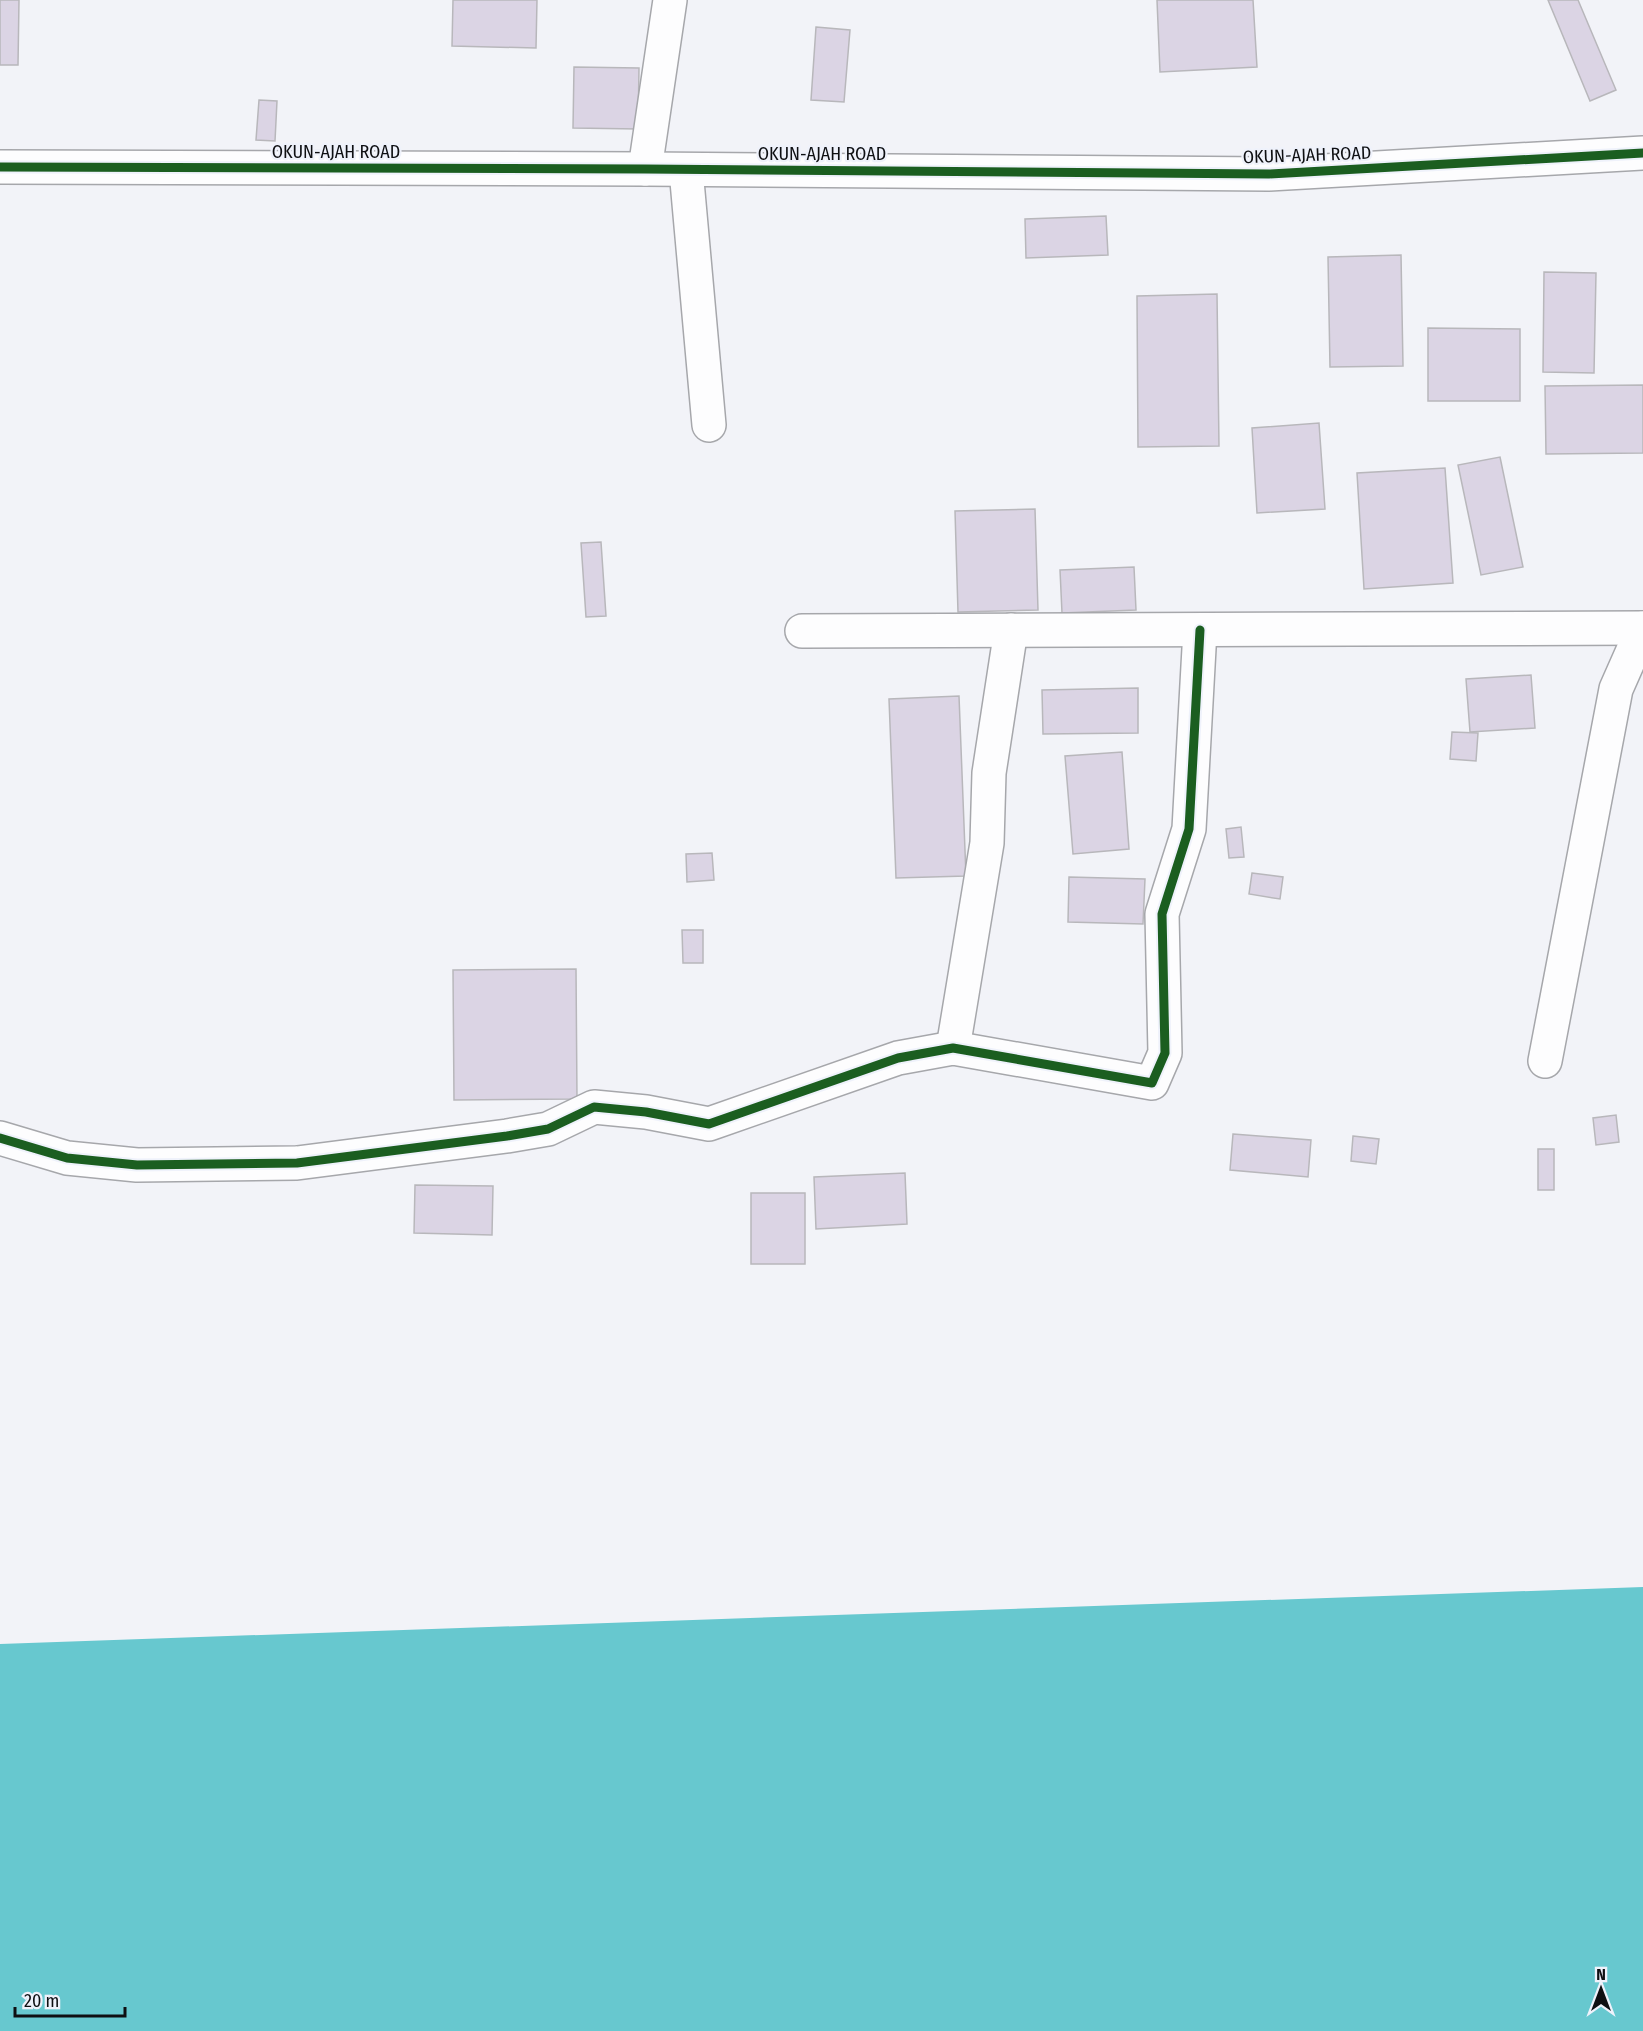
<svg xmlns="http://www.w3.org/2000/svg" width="1643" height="2031" viewBox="0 0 1643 2031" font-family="'Fira Sans Condensed',sans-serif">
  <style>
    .water { fill: #67c8cf }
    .building { fill: #dbd4e4; stroke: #b8b7bb; stroke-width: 1.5 }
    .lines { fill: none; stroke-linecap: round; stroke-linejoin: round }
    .minor-casing { stroke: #a6a7ab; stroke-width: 36 }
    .minor { stroke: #fdfdfe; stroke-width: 33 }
    .cycleway-casing { stroke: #eff2fb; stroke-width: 13 }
    .cycleway { stroke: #1b5e20; stroke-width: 9 }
    .labels { text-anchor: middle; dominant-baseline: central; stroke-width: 4.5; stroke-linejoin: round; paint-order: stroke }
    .street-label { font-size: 18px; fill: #0e0f12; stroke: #eff2fb }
  </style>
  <rect width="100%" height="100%" fill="#f2f3f8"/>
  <polygon class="water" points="1643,1587 1643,2031 0,2031 0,1644"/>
  <g class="building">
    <polygon points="0,0 19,0 18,65 0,65"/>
    <polygon points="453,0 537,0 536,48 452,46"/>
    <polygon points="1157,0 1253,0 1257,67 1160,72"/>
    <polygon points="1548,0 1578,0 1616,90 1590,101"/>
    <polygon points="816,27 850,30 844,102 811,100"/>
    <polygon points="574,67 639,68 638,129 573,128"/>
    <polygon points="259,100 277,101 275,141 256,140"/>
    <polygon points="1106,216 1108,255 1026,258 1025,219"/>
    <polygon points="1401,255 1403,366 1330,367 1328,257"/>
    <polygon points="1544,272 1596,273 1594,373 1543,372"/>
    <polygon points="1217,294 1219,446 1138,447 1137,296"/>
    <polygon points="1428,328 1520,329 1520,401 1428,401"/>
    <polygon points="1643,385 1643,453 1546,454 1545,386"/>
    <polygon points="1319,423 1325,509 1257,513 1252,428"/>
    <polygon points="1500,457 1523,567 1481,575 1458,465"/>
    <polygon points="1445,468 1453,583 1364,589 1357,473"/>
    <polygon points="1035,509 1038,610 958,612 955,511"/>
    <polygon points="601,542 606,616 586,617 581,543"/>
    <polygon points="1134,567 1136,610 1062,613 1060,570"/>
    <polygon points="1531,675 1535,728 1470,732 1466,679"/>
    <polygon points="1138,688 1138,733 1043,734 1042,690"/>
    <polygon points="959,696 966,876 896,878 889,699"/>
    <polygon points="1452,732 1478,733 1476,761 1450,759"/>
    <polygon points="1122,752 1129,849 1073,854 1065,756"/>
    <polygon points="1241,827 1244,857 1229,858 1226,829"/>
    <polygon points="712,853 714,880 687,882 686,854"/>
    <polygon points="1252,873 1283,877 1280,899 1249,894"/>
    <polygon points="1069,877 1145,879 1143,924 1068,922"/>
    <polygon points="682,930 703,930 703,963 683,963"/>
    <polygon points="576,969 577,1099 454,1100 453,970"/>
    <polygon points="1616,1115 1619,1142 1596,1145 1593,1118"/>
    <polygon points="1233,1134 1311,1140 1308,1177 1230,1170"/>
    <polygon points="1353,1136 1379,1139 1376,1164 1351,1161"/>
    <rect x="1538" y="1149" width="16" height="41"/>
    <polygon points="905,1173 907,1224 816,1229 814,1177"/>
    <polygon points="415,1185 493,1186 492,1235 414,1233"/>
    <rect x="751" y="1193" width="54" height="71"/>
  </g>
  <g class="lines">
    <defs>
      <g id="minor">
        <polyline points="0,167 645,169 1269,174 1643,153"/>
        <polyline points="645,169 670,0"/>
        <polyline points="686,170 709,425"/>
        <polyline points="802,631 1643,628"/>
        <polyline points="953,1048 987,843 989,773 1011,630"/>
        <polyline points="1545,1061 1616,689 1643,628"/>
        <polyline points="0,1138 67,1158 137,1165 297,1163 507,1136 548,1129 594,1107 646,1112 709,1124 898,1058 953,1048 1152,1083 1165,1053 1162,914 1189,829 1200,630"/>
      </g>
    </defs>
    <use href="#minor" class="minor-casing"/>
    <use href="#minor" class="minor"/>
    <defs>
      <g id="cycleway">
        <polyline points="0,167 645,169 1269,174 1643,153"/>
        <polyline points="0,1138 67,1158 137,1165 297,1163 507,1136 548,1129 594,1107 646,1112 709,1124 898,1058 953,1048 1152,1083 1165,1053 1162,914 1189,829 1200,630"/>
      </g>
    </defs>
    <use href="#cycleway" class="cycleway-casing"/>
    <use href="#cycleway" class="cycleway"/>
  </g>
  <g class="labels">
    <g class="street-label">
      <text x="336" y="152">OKUN-AJAH ROAD</text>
      <text x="822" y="154">OKUN-AJAH ROAD</text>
      <text transform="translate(1307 155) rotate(-2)">OKUN-AJAH ROAD</text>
    </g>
  </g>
  <g transform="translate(1601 1989)" stroke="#eff2fb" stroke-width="4.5" paint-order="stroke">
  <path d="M0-4.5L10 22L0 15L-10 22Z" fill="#0e0f12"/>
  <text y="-9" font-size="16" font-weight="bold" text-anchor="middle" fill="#0e0f12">N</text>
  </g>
  <path d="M15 2007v9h110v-9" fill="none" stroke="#0e0f12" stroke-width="3"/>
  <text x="24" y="2007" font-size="18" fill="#0e0f12" stroke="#eff2fb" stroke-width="4.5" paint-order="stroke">20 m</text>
</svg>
